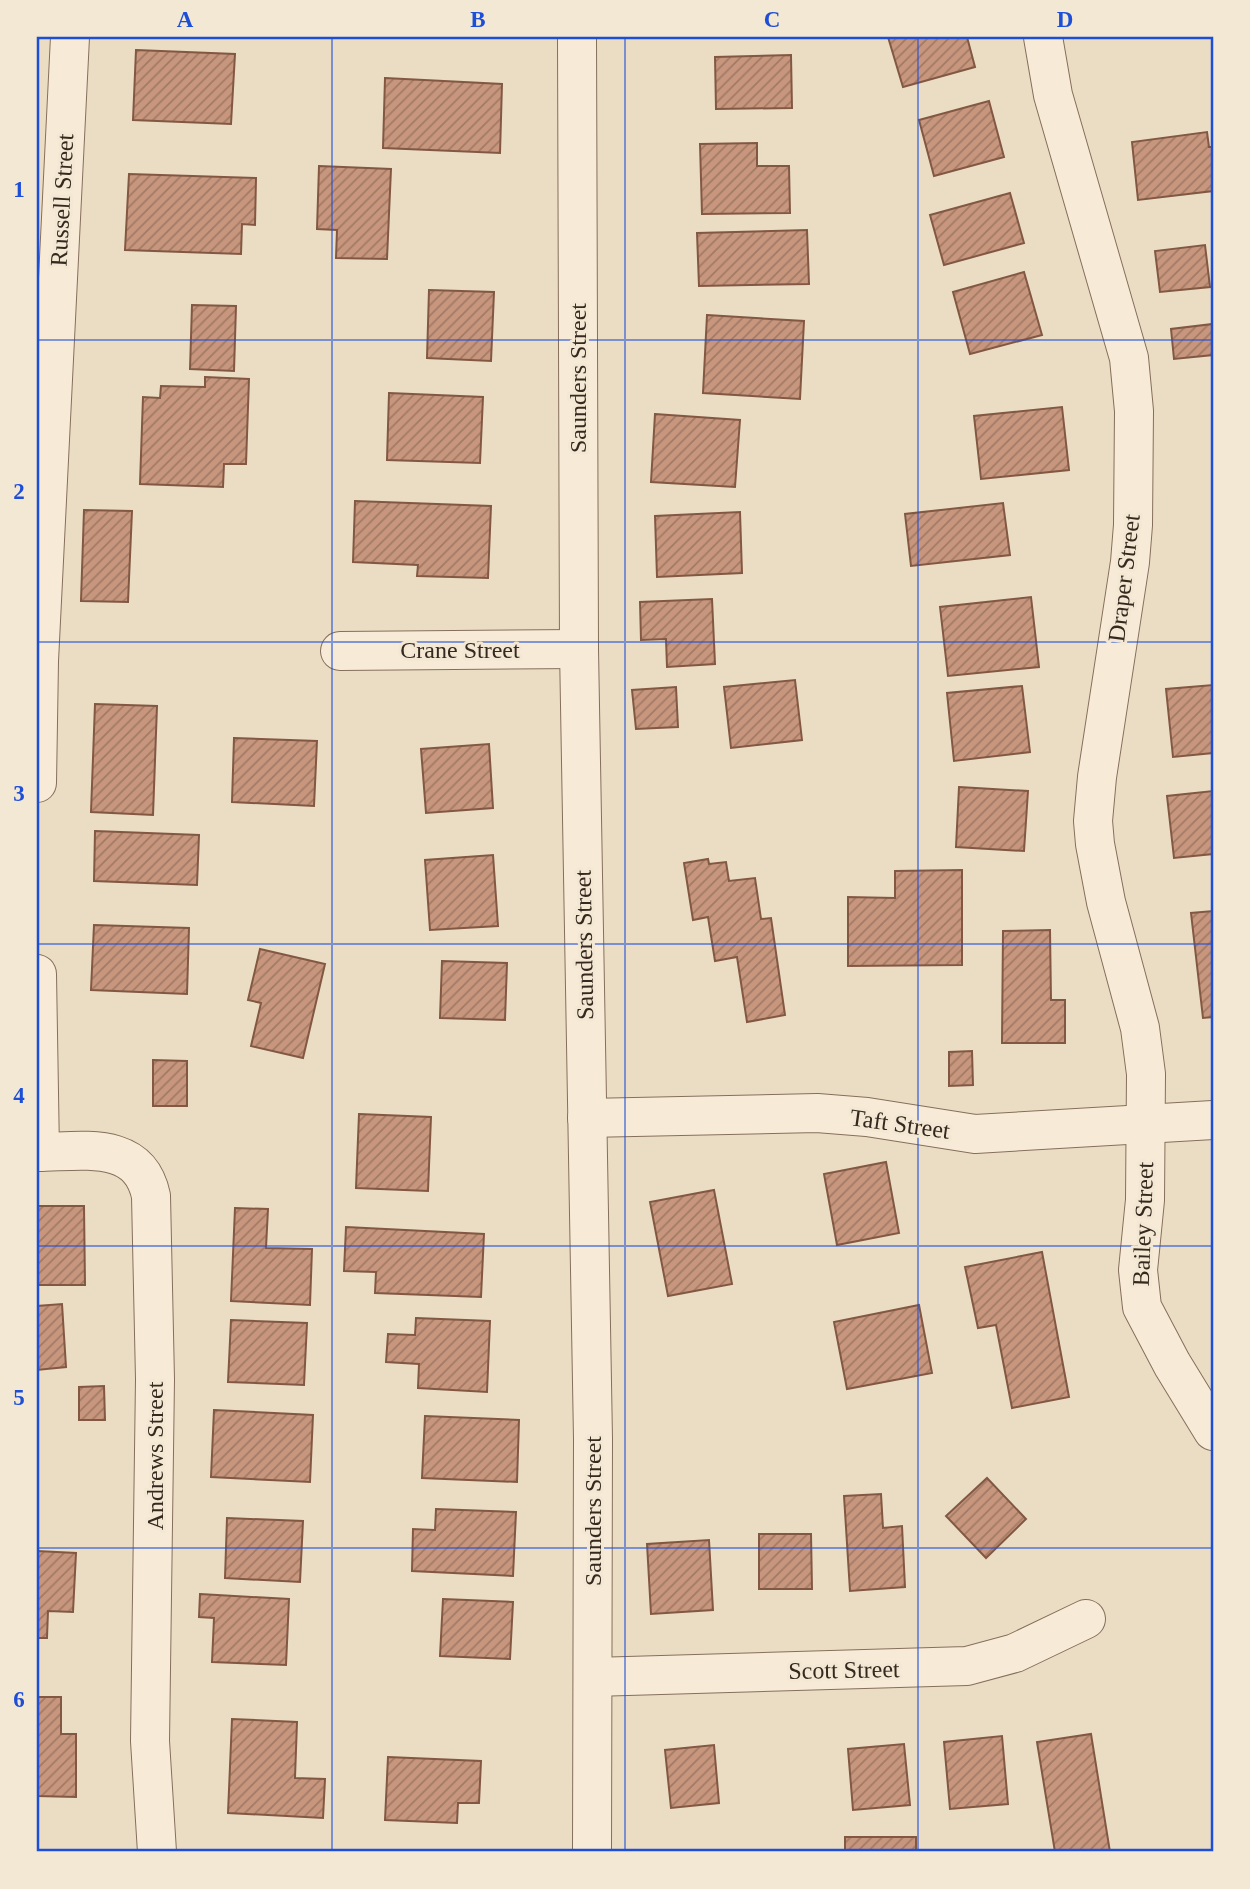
<svg xmlns="http://www.w3.org/2000/svg" width="1250" height="1889" viewBox="0 0 1250 1889" font-family="'Times New Roman',serif">
  <style>
    .building { fill: url(#building-hatch); stroke: #835843; stroke-width: 2 }
    .lines { fill: none; stroke-linecap: round; stroke-linejoin: round }
    .street-casing { stroke: #856f5c; stroke-width: 40 }
    .street { stroke: #f7ebd7; stroke-width: 38 }
    .grid { fill: none; stroke: #1d4ed8; stroke-width: 2; stroke-opacity: 0.55 }
    .labels { text-anchor: middle; dominant-baseline: central; stroke-width: 6; stroke-linejoin: round; paint-order: stroke }
    .street-label { font-size: 24px; fill: #36281f; stroke: #f3e8d3 }
    .neatline { fill: none; stroke: #1d4ed8; stroke-width: 2.5 }
    .grid-label { font-size: 23px; text-anchor: middle; font-weight: bold; fill: #1d4ed8 }
  </style>
  <defs>
    <pattern id="building-hatch" width="6" height="6" patternUnits="userSpaceOnUse" patternTransform="scale(1.75)"><rect width="6" height="6" fill="#c7967d"/><path d="M-1 1l2-2M0 6l6-6M5 7l2-2" fill="none" stroke="#a27a66"/></pattern>
  </defs>
  <rect width="100%" height="100%" fill="#ebddc4"/>
  <g class="building">
    <polygon points="888,37 967,37 975,67 903,87"/>
    <polygon points="136,50 235,54 231,124 133,120"/>
    <polygon points="791,55 792,108 716,109 715,57"/>
    <polygon points="385,78 502,84 500,153 383,148"/>
    <polygon points="989,101 1004,157 934,176 919,120"/>
    <polygon points="1207,132 1209,147 1213,147 1213,191 1138,200 1132,142"/>
    <polygon points="757,143 757,166 789,166 790,213 702,214 700,144"/>
    <polygon points="319,166 391,169 387,259 336,258 337,230 317,229"/>
    <polygon points="129,174 256,178 255,225 242,224 241,254 125,250"/>
    <polygon points="1010,193 1024,243 944,265 930,215"/>
    <polygon points="807,230 809,284 699,286 697,233"/>
    <polygon points="1205,245 1210,287 1160,292 1155,251"/>
    <polygon points="1024,272 1042,335 970,354 953,292"/>
    <polygon points="429,290 494,292 491,361 427,358"/>
    <polygon points="192,305 236,306 234,371 190,369"/>
    <polygon points="707,315 804,321 800,399 703,393"/>
    <polygon points="1213,324 1213,355 1174,359 1171,329"/>
    <polygon points="205,377 249,379 246,464 224,464 223,487 140,484 143,397 160,398 161,386 205,387"/>
    <polygon points="389,393 483,397 480,463 387,460"/>
    <polygon points="1062,407 1069,470 981,479 974,416"/>
    <polygon points="655,414 740,420 735,487 651,482"/>
    <polygon points="355,501 491,506 488,578 417,576 418,565 353,562"/>
    <polygon points="1003,503 1010,555 911,566 905,514"/>
    <polygon points="84,510 132,511 128,602 81,601"/>
    <polygon points="740,512 742,573 657,577 655,516"/>
    <polygon points="1031,597 1039,667 948,676 940,607"/>
    <polygon points="712,599 715,664 667,667 666,639 641,640 640,602"/>
    <polygon points="795,680 802,740 731,748 724,687"/>
    <polygon points="1213,685 1213,753 1173,757 1166,689"/>
    <polygon points="1022,686 1030,752 954,761 947,693"/>
    <polygon points="676,687 678,727 636,729 632,690"/>
    <polygon points="95,704 157,706 153,815 91,812"/>
    <polygon points="234,738 317,741 314,806 232,802"/>
    <polygon points="489,744 493,808 426,813 421,749"/>
    <polygon points="959,787 1028,791 1024,851 956,847"/>
    <polygon points="1213,791 1213,854 1174,858 1167,796"/>
    <polygon points="95,831 199,835 197,885 94,881"/>
    <polygon points="493,855 498,926 430,930 425,860"/>
    <polygon points="708,859 709,864 726,862 729,881 755,878 761,919 771,918 785,1015 747,1022 737,957 715,961 708,917 693,920 684,863"/>
    <polygon points="962,870 962,965 848,966 848,897 895,898 895,871"/>
    <polygon points="1213,911 1213,1017 1203,1018 1191,913"/>
    <polygon points="94,925 189,928 187,994 91,990"/>
    <polygon points="1050,930 1051,1000 1065,1000 1065,1043 1002,1043 1003,931"/>
    <polygon points="260,949 325,964 303,1058 251,1046 261,1003 248,1000"/>
    <polygon points="442,961 507,963 505,1020 440,1018"/>
    <polygon points="972,1051 973,1085 949,1086 949,1052"/>
    <polygon points="153,1060 187,1061 187,1106 153,1106"/>
    <polygon points="359,1114 431,1117 428,1191 356,1188"/>
    <polygon points="886,1162 899,1233 837,1245 824,1174"/>
    <polygon points="714,1190 732,1284 668,1296 650,1202"/>
    <polygon points="37,1206 84,1206 85,1285 37,1285"/>
    <polygon points="235,1208 268,1209 266,1248 312,1249 310,1305 231,1301"/>
    <polygon points="346,1227 484,1234 481,1297 375,1293 376,1272 344,1271"/>
    <polygon points="1042,1252 1069,1397 1012,1408 996,1325 978,1328 965,1267"/>
    <polygon points="62,1304 66,1367 37,1370 37,1306"/>
    <polygon points="919,1305 932,1373 847,1389 834,1322"/>
    <polygon points="416,1318 490,1321 487,1392 418,1388 419,1364 386,1362 388,1334 415,1335"/>
    <polygon points="231,1320 307,1323 304,1385 228,1382"/>
    <polygon points="104,1386 105,1420 79,1420 79,1387"/>
    <polygon points="214,1410 313,1415 310,1482 211,1477"/>
    <polygon points="425,1416 519,1420 517,1482 422,1478"/>
    <polygon points="987,1478 1026,1519 986,1558 946,1516"/>
    <polygon points="881,1494 883,1528 902,1526 905,1587 850,1591 844,1496"/>
    <polygon points="436,1509 516,1512 513,1576 412,1571 413,1529 435,1530"/>
    <polygon points="227,1518 303,1521 300,1582 225,1578"/>
    <polygon points="759,1534 811,1534 812,1589 759,1589"/>
    <polygon points="709,1540 713,1610 651,1614 647,1544"/>
    <polygon points="37,1551 76,1553 73,1612 48,1611 47,1638 37,1638"/>
    <polygon points="200,1594 289,1599 286,1665 212,1662 214,1618 199,1617"/>
    <polygon points="443,1599 513,1602 510,1659 440,1656"/>
    <polygon points="37,1697 61,1697 61,1734 76,1734 76,1797 37,1796"/>
    <polygon points="232,1719 297,1722 295,1778 325,1779 323,1818 228,1813"/>
    <polygon points="1091,1734 1110,1852 1055,1852 1037,1742"/>
    <polygon points="1002,1736 1008,1804 950,1809 944,1742"/>
    <polygon points="904,1744 910,1805 853,1810 848,1749"/>
    <polygon points="714,1745 719,1803 671,1808 665,1750"/>
    <polygon points="388,1757 481,1761 479,1803 458,1803 457,1823 385,1820"/>
    <rect x="845" y="1837" width="71" height="15"/>
  </g>
  <g class="lines">
    <defs>
      <g id="street">
        <polyline points="577,37 579,649 593,1439 592,1852"/>
        <polyline points="1043,37 1053,95 1129,358 1134,411 1133,525 1130,562 1097,777 1093,821 1095,844 1106,902 1140,1028 1146,1074 1145,1200 1138,1270 1142,1307 1172,1364 1213,1431"/>
        <polyline points="340,651 579,649"/>
        <polyline points="37,783 39,661 70,37"/>
        <polyline points="37,974 40,1152"/>
        <polyline points="587,1118 817,1113 867,1117 975,1134 1213,1120"/>
        <path d="M37 1152C81 1152 139 1139 151 1196L155 1379 150 1741 157 1852"/>
        <polyline points="593,1677 967,1666 1015,1653 1086,1619"/>
      </g>
    </defs>
    <use href="#street" class="street-casing"/>
    <use href="#street" class="street"/>
  </g>
  <path class="grid" d="M332 37V1852M625 37V1852M918 37V1852M37 340H1213M37 642H1213M37 944H1213M37 1246H1213M37 1548H1213"/>
  <g class="labels">
    <g class="street-label">
      <text transform="translate(62 200) rotate(-87)">Russell Street</text>
      <text transform="translate(578 378) rotate(-90)">Saunders Street</text>
      <text transform="translate(1124 578) rotate(-83)">Draper Street</text>
      <text x="460" y="650">Crane Street</text>
      <text transform="translate(584 945) rotate(-91)">Saunders Street</text>
      <text transform="translate(900 1124) rotate(8)">Taft Street</text>
      <text transform="translate(1143 1224) rotate(-88)">Bailey Street</text>
      <text transform="translate(155 1456) rotate(-90)">Andrews Street</text>
      <text transform="translate(593 1511) rotate(-90)">Saunders Street</text>
      <text transform="translate(844 1670) rotate(-1)">Scott Street</text>
    </g>
  </g>
  <rect width="1250" height="1889" fill="none" stroke="#f3e8d3" stroke-width="77"/>
  <rect x="38" y="38" width="1174" height="1812" class="neatline"/>
  <g class="grid-label">
    <text x="185" y="27">A</text>
    <text x="478" y="27">B</text>
    <text x="772" y="27">C</text>
    <text x="1065" y="27">D</text>
    <text x="19" y="197">1</text>
    <text x="19" y="499">2</text>
    <text x="19" y="801">3</text>
    <text x="19" y="1103">4</text>
    <text x="19" y="1405">5</text>
    <text x="19" y="1707">6</text>
  </g>
</svg>
